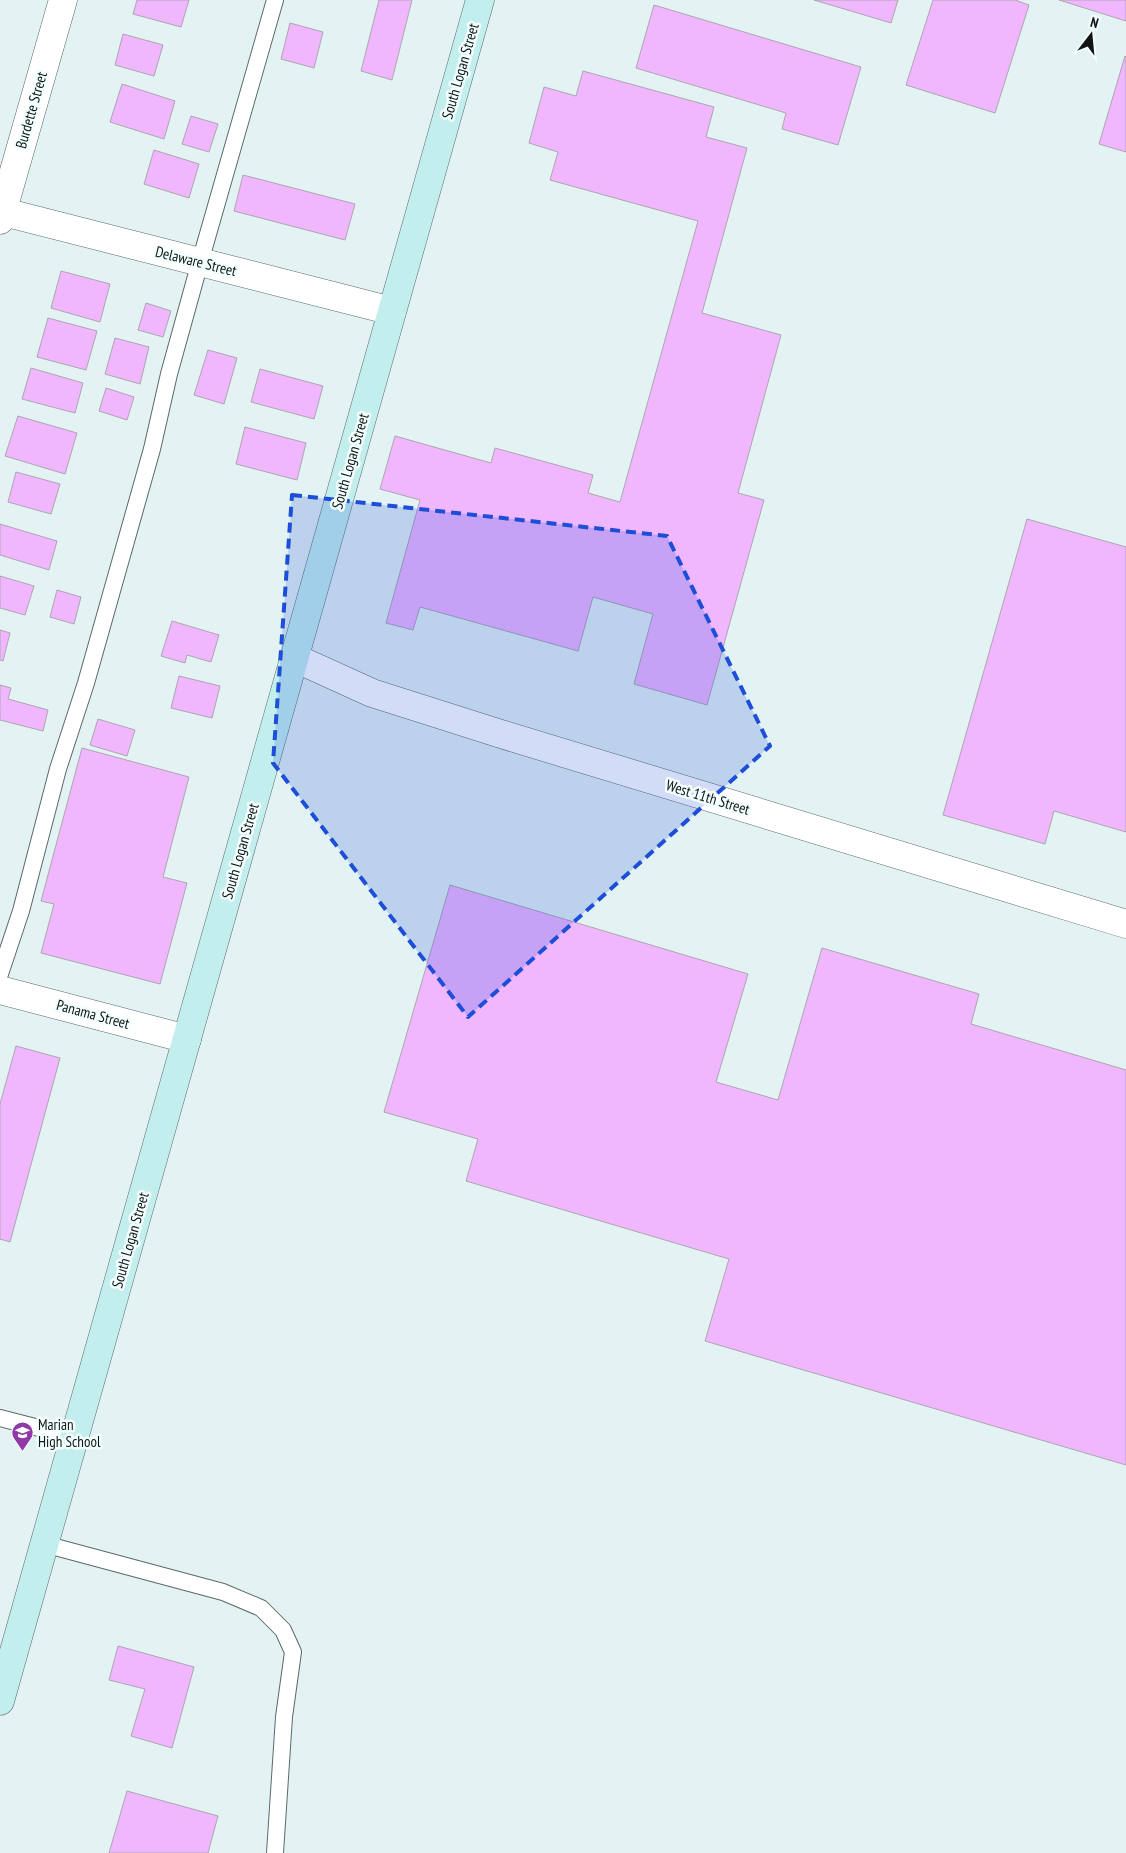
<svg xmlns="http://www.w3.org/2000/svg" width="1126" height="1853" viewBox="0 0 1126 1853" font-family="'PT Sans Narrow',sans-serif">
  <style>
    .building { fill: #f0b7ff; stroke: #ada5af }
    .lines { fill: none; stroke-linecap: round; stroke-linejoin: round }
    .lane-casing { stroke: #5c6969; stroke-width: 18 }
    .street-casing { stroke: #5c6969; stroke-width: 29 }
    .secondary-casing { stroke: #5c6969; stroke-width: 29 }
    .lane { stroke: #fff; stroke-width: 16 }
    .street { stroke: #fff; stroke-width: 28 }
    .secondary { stroke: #c2eeed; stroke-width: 28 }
    .marked { fill: #1d4ed8; fill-opacity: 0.2; stroke: #1d4ed8; stroke-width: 4; stroke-dasharray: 10 6; stroke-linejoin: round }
    .labels { text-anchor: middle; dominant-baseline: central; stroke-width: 5; stroke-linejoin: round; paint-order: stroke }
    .street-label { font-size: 15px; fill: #101515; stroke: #f3ffff }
    .poi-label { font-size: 15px; fill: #101515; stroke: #f3ffff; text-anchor: start }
  </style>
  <rect width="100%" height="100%" fill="#e3f2f2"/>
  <g class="building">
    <polygon points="137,0 189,0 181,27 133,14"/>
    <polygon points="379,0 412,0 392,80 361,71"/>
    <polygon points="814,0 898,0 891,23"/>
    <polygon points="933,0 1015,0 1029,5 995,113 906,85"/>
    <polygon points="1059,0 1126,0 1126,21"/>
    <polygon points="654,5 861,67 838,145 782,129 786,113 636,68"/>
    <polygon points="290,23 323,32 314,68 281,59"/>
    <polygon points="123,34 163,45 154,76 115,65"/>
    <polygon points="1125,56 1126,57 1126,152 1099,144"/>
    <polygon points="583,71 714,107 706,137 747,148 702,313 781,335 738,493 764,500 707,705 634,684 653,614 593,597 578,651 420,607 413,630 386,623 420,500 380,489 395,436 491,463 495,448 593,475 588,493 620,502 698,221 550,180 558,152 529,143 544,87 576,96"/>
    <polygon points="122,84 175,101 164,139 110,122"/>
    <polygon points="191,116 218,124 209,152 182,144"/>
    <polygon points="154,150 199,164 189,198 144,184"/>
    <polygon points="243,175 355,204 345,240 234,211"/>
    <polygon points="61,271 110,284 100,322 51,308"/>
    <polygon points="146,303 171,311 163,337 138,330"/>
    <polygon points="48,318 97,331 86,370 37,357"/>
    <polygon points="115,338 149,347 140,384 105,374"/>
    <polygon points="208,350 237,358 224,404 194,395"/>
    <polygon points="31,368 83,383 75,413 22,399"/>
    <polygon points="260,369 323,386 314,419 251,402"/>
    <polygon points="106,388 134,397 127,420 99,411"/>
    <polygon points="18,416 77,433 65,474 5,456"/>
    <polygon points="245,427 306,443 297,480 236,464"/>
    <polygon points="16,472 60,484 51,514 8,502"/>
    <polygon points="1027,519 1126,547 1126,832 1054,811 1045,844 943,815"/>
    <polygon points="0,524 57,541 49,570 0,555"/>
    <polygon points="0,576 34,586 25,615 0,608"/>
    <polygon points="57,590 81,597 74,624 50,617"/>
    <polygon points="172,621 219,635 211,662 187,655 185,663 161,656"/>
    <polygon points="0,630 10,633 3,661 0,660"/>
    <polygon points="179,676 220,686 212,718 171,708"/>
    <polygon points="0,685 11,688 8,699 48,710 43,731 0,720"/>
    <polygon points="98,719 135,730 127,756 90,745"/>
    <polygon points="82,748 189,777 163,877 187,883 160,984 41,953 54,904 41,901"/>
    <polygon points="450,885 748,974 716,1082 778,1100 822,948 979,994 971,1024 1126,1070 1126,1465 705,1341 729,1259 466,1181 478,1139 384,1112"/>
    <polygon points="16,1046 60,1058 10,1242 0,1239 0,1104"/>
    <polygon points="118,1646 194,1667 172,1748 131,1736 145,1689 109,1680"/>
    <polygon points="127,1791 218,1816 208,1853 109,1853"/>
  </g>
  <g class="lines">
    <defs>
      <g id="lane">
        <polyline points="0,974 21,911 58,769 86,683 152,449 169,374 200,262 275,0"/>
        <polyline points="0,1418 74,1437"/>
        <polyline points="44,1544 223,1592 261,1608 283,1630 293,1652 284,1717 275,1853"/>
      </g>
      <g id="street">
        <polyline points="0,211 392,311"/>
        <polyline points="0,220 63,0"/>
        <polyline points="295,658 372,693 501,734 1126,924"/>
        <polyline points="0,990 187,1039"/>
      </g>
      <polyline id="secondary" points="0,1701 480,0"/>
    </defs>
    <use href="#lane" class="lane-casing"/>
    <use href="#street" class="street-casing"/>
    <use href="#secondary" class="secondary-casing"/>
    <use href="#lane" class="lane"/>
    <use href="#street" class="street"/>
    <use href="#secondary" class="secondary"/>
  </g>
  <path class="marked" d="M292 495 667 536 770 746 468 1017 273 763Z"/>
  <defs>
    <symbol id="school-pin" viewBox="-11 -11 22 30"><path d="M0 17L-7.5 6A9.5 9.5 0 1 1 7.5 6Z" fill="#9139a6" stroke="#f3ffff"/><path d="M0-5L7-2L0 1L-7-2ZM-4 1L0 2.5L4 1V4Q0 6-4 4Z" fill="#fff"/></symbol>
  </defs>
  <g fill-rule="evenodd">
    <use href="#school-pin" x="10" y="1420" width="25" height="34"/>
  </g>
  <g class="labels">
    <g class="street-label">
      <text transform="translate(460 71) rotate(-74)">South Logan Street</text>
      <text transform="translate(31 110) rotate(-74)">Burdette Street</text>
      <text transform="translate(196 261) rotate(14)">Delaware Street</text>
      <text transform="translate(350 461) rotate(-74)">South Logan Street</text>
      <text transform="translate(708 797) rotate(17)">West 11th Street</text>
      <text transform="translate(240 851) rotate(-74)">South Logan Street</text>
      <text transform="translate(93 1014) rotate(15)">Panama Street</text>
      <text transform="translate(130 1240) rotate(-74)">South Logan Street</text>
    </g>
    <g class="poi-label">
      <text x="38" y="1424">Marian<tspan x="38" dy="17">High School</tspan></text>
    </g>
  </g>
  <g transform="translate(1091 35) rotate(16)" stroke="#f3ffff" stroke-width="4" paint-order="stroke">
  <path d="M0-4L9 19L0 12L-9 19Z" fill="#101515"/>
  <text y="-8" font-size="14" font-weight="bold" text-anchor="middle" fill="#101515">N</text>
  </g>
</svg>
